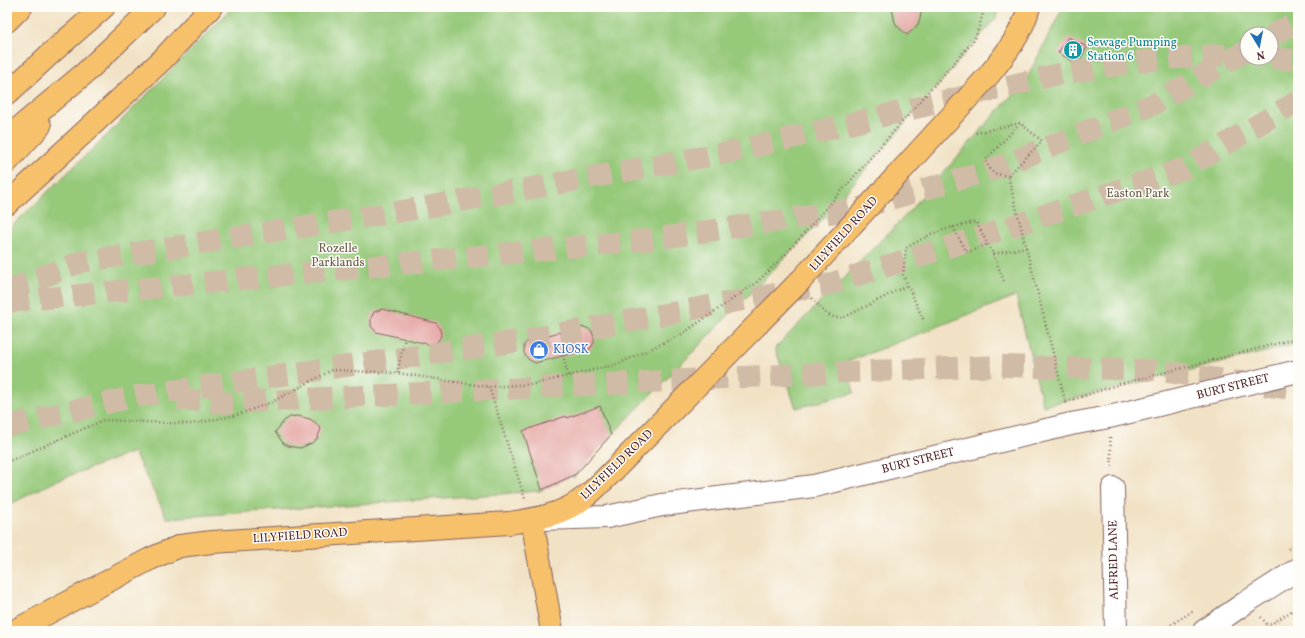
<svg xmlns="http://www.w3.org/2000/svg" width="1305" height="638" viewBox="0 0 1305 638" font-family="Vollkorn,serif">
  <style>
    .green { fill: #96c97a; stroke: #707452; fill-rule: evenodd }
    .building { fill: #e5a9a7 }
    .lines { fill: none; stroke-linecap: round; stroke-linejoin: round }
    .highway-tunnel { stroke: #d0bba6; stroke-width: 22; stroke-dasharray: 22 11; stroke-linecap: butt }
    .minor-casing { stroke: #846361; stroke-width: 24 }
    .major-casing { stroke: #846361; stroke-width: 24 }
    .highway-casing { stroke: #846361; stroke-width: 24 }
    .path { stroke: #846361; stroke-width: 2.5; stroke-dasharray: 1 3; stroke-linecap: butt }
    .minor { stroke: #fff; stroke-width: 22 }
    .major { stroke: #f7c06b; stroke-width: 22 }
    .highway { stroke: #f7c06b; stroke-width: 22 }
    .labels { text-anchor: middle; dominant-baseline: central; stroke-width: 3; stroke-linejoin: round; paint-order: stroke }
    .culture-label { font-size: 12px; fill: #0d838f; stroke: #fdfcf7; text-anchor: start }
    .park-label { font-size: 12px; fill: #655a47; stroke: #fdfcf7 }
    .street-label { font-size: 12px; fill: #4a1f2b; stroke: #fdfcf7 }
    .shop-label { font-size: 12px; fill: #366cbe; stroke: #fdfcf7; text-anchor: start }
  </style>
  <rect width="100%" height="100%" fill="#fdfcf7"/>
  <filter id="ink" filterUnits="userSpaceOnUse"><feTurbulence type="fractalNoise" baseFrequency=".025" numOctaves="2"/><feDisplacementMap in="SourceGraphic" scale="8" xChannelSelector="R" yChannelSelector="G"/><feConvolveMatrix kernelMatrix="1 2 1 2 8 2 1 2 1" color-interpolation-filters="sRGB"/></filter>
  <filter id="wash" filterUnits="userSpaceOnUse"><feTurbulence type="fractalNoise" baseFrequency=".012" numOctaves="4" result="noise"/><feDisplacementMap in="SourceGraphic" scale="16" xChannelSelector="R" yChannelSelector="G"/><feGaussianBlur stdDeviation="0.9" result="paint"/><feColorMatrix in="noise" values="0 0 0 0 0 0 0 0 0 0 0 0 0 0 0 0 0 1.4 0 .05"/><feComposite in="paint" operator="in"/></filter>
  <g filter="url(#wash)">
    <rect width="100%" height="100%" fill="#f1e2c5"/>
    <g class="green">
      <polygon points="233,7 998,7 996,18 819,223 599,448 574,477 571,476 540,491 167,518 134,452 55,481 7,506 7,231 106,136"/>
      <path d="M1063 7H1287L1298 12V344L1043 406 1016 296 847 362 854 393 796 408 775 348 906 215 1027 78ZM1247 34H1271V58H1247Z"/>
    </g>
    <g id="blocks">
      <g class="building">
        <polygon points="892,7 922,7 920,19 918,24 915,28 907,35 896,25 894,19"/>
        <polygon points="1068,37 1087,47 1078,64 1058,53"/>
        <polygon points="382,309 436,323 440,328 441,336 438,341 432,345 376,332 371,326 371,318 374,312"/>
        <polygon points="584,327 591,330 594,337 594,343 590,349 535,363 528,359 524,353 524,345 530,339"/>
        <polygon points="600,406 611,435 576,474 542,490 523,431 566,416 567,418"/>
        <polygon points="297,416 310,419 316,423 321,429 317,439 312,443 300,448 288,446 283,443 275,432 284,421 290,417"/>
      </g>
    </g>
  </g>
  <g filter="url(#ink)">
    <use href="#blocks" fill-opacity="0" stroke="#846361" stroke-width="1"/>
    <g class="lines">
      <g class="highway-tunnel">
        <polyline points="1271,36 1298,21"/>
        <polyline points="1271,58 1298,60"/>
        <polyline points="7,291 80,262 421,208 731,152 1059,74 1141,61 1219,55 1235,56"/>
        <polyline points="7,302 654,239 856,209 994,169 1154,104 1247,50"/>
        <polyline points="178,399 226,403 844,372 1001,366 1154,370 1298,390"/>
        <polyline points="7,426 137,396 520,341 829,284 977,238 1185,168 1298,101"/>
      </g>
      <defs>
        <g id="minor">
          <polyline points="1113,488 1116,631"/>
          <polyline points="541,519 607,517 662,505 814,486 1071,424 1109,417 1298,371"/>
          <polyline points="1204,631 1248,601 1298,569"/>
        </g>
        <g id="major">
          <polyline points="532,520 552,631"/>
          <path d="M14 631 150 559 180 546 212 542 509 523C536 519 563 515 585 497 592 492 597 486 604 480L802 279 988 76C1005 55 1022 34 1029 7"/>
        </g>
        <g id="highway">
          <polyline points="7,21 21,7"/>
          <polyline points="7,94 50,54 104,7"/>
          <polyline points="7,138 85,73 154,7"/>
          <polyline points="7,162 40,126"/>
          <polyline points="7,204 162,60 211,7"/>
        </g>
      </defs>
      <use href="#minor" class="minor-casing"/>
      <use href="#major" class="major-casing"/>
      <use href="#highway" class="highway-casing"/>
      <g class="path">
        <polyline points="976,133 1020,123 1042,141 1008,176 1066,404"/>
        <polyline points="1008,176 993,173 985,161 1020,123"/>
        <polyline points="953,227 966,251 969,252 988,244"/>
        <polyline points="993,254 1004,281"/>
        <path d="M812 298C823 310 828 320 845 317L908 285"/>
        <polyline points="923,319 903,275 906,248 931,234 953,227 976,222 993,254 1026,247"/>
        <polyline points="563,355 568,376"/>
        <polyline points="397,373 405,338"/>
        <polyline points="489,387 525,499"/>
        <polyline points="1066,402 1120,384 1298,338"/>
        <polyline points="1110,437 1112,468"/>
        <polyline points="7,462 104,420 192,424 237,415 272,402 332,370 397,373 489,387 534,384 618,364 682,334 756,283 786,254 975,39 985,7"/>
        <polyline points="1288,549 1298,542"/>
        <polyline points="1261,617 1272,631"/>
        <polyline points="1161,631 1193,611"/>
        <polyline points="1260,631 1298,607"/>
      </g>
      <use href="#minor" class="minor"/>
      <use href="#major" class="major"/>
      <use href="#highway" class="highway"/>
    </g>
  </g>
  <defs>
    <symbol id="building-disc" viewBox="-11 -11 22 22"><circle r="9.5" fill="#0f9aa8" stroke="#fdfcf7"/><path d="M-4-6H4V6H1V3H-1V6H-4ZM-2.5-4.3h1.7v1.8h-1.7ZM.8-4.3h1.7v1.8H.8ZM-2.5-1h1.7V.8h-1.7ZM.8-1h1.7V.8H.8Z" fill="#fff"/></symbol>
    <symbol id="shop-disc" viewBox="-11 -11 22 22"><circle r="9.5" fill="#3f7fe0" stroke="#fdfcf7"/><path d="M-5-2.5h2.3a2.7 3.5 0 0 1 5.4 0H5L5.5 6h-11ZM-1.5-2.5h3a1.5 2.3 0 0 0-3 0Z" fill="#fff"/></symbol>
  </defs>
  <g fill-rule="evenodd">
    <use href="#building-disc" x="1062" y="39" width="22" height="22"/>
    <use href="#shop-disc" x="528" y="339" width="22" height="22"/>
  </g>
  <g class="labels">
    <g class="culture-label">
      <text x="1087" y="43">Sewage Pumping<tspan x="1087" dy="14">Station 6</tspan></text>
    </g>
    <g class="park-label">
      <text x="1138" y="194">Easton Park</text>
      <text x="338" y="249">Rozelle<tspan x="338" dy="14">Parklands</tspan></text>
    </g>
    <g class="street-label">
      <text transform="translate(844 234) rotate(-48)">LILYFIELD ROAD</text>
      <text transform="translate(1233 387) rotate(-14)">BURT STREET</text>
      <text transform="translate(918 461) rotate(-14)">BURT STREET</text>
      <text transform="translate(617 465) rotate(-44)">LILYFIELD ROAD</text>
      <text transform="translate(300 536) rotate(-4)">LILYFIELD ROAD</text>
      <text transform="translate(1114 560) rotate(-91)">ALFRED LANE</text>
    </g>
    <g class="shop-label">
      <text x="553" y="350">KIOSK</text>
    </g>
  </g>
  <rect width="1305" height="638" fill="none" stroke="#fdfcf7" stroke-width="24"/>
  <g transform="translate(1259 46) rotate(170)"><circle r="19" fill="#fdfcf7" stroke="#b5a4a5"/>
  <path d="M0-3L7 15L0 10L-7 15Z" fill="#1f6fb2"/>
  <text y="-6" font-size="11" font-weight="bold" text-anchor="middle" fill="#4a1f2b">N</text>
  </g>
</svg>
